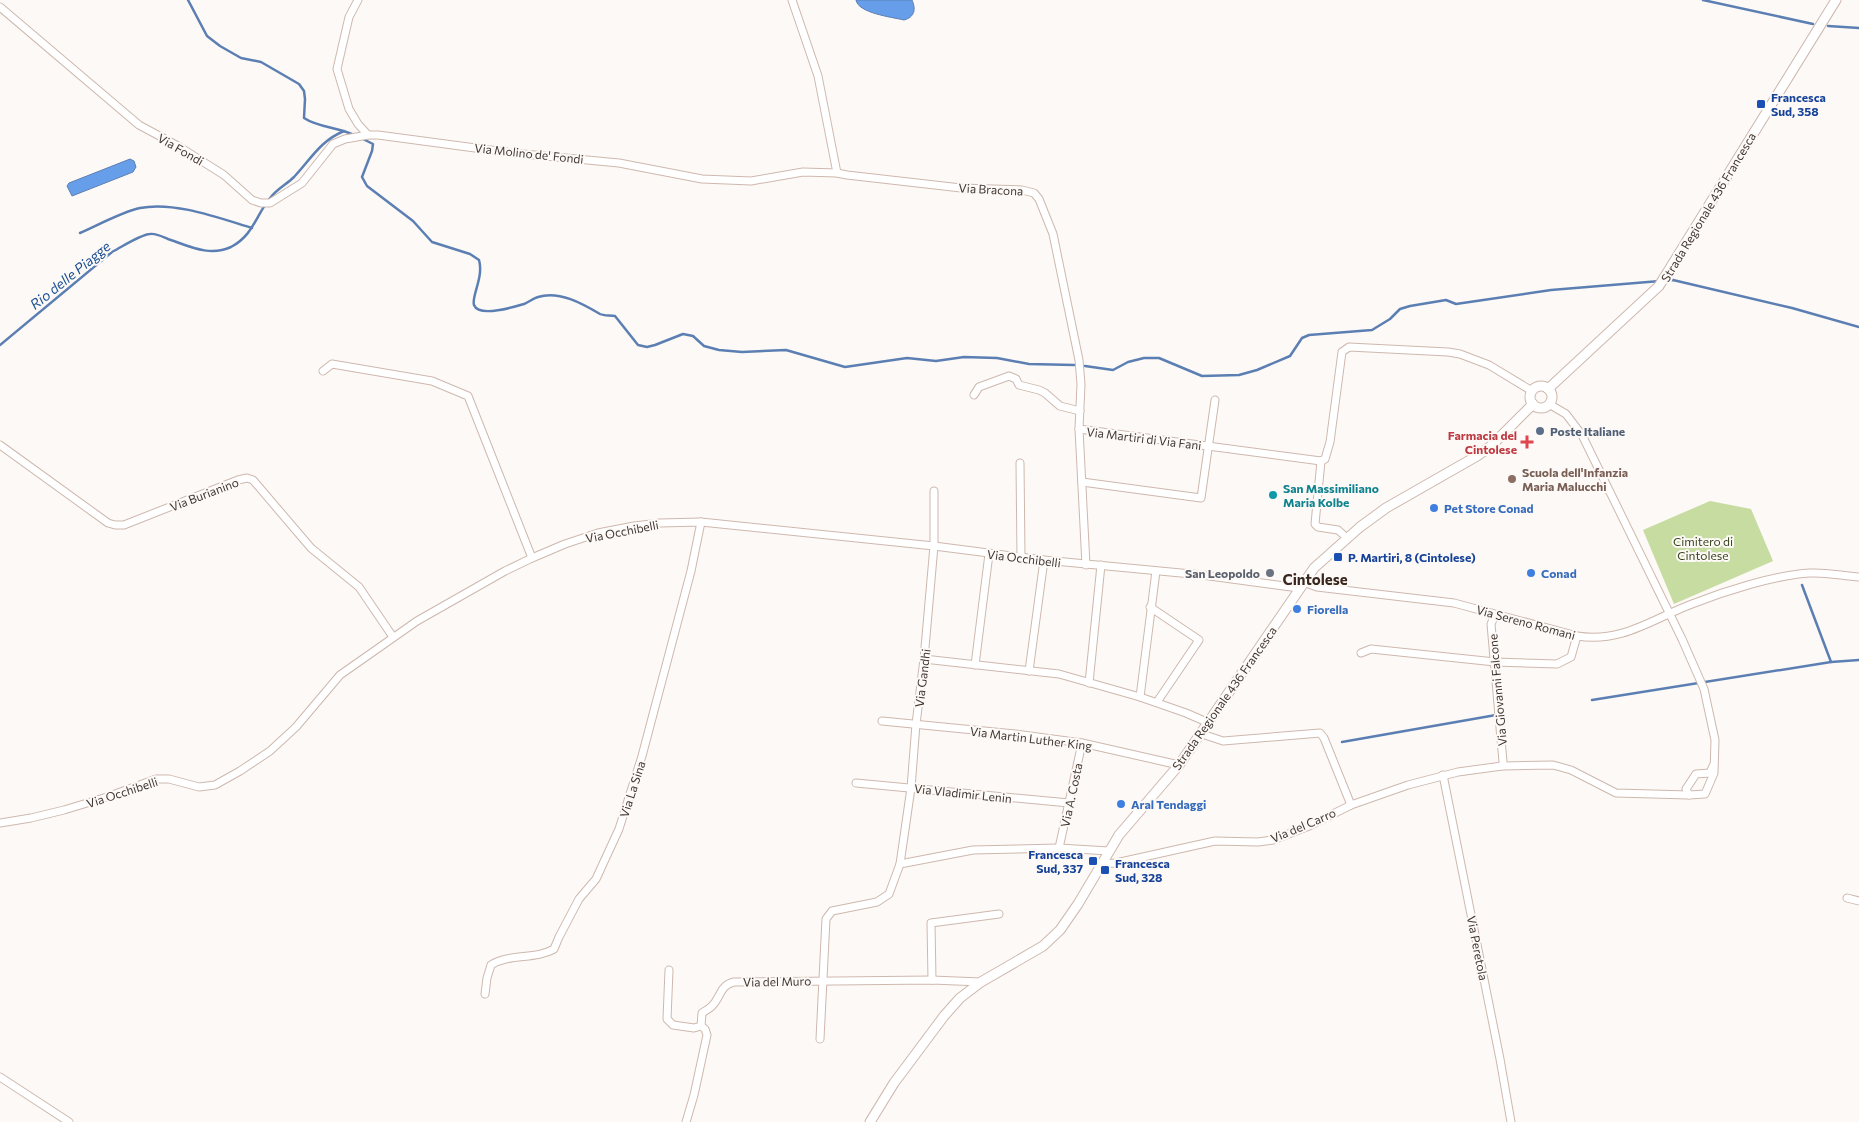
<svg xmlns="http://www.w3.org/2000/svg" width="1859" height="1122" viewBox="0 0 1859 1122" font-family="Commissioner,sans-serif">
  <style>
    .green { fill: #c6dca0 }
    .water { fill: #679eea; stroke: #5c7fb3 }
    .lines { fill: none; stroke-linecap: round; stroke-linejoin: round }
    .stream { stroke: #5c7fb3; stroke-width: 2.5 }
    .minor-casing { stroke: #ceb8ae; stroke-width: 9 }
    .tertiary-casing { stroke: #ceb8ae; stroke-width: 11 }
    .minor { stroke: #fff; stroke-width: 7 }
    .tertiary { stroke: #fff; stroke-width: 9 }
    .transit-dot { fill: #1a4fb4; stroke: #fdf9f6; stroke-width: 2 }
    .service-dot { fill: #5c6f8a; stroke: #fdf9f6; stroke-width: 2 }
    .health-dot { fill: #e0444e; stroke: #fdf9f6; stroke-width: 2 }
    .education-dot { fill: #8d6e63; stroke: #fdf9f6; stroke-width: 2 }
    .culture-dot { fill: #0f9aa8; stroke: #fdf9f6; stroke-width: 2 }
    .shop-dot { fill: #3f7fe0; stroke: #fdf9f6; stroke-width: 2 }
    .worship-dot { fill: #6b7280; stroke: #fdf9f6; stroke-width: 2 }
    .labels { text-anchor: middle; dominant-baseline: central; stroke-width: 4; stroke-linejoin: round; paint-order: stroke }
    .transit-label { font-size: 12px; font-weight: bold; fill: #164399; stroke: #fdf9f6; text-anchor: start }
    .street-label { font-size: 12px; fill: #413833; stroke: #fdf9f6 }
    .service-label { font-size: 12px; font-weight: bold; fill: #4e5e75; stroke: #fdf9f6; text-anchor: start }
    .health-label { font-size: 12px; font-weight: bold; fill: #be3a42; stroke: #fdf9f6; text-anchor: end }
    .education-label { font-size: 12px; font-weight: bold; fill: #785e54; stroke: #fdf9f6; text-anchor: start }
    .culture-label { font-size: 12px; font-weight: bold; fill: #0d838f; stroke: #fdf9f6; text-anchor: start }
    .shop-label { font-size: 12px; font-weight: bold; fill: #366cbe; stroke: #fdf9f6; text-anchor: start }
    .park-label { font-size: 12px; fill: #37441d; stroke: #fdf9f6 }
    .worship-label { font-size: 12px; font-weight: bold; fill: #5b616d; stroke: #fdf9f6; text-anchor: end }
    .water-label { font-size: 14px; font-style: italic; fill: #1b5094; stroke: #fdf9f6 }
    .quarter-label { font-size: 15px; font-weight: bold; fill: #39281f; stroke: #fdf9f6 }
  </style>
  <rect width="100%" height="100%" fill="#fdf9f6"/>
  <polygon class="green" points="1710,501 1751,509 1773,561 1674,604 1643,530"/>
  <g class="water">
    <path d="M856 0H912C916 9 915 17 904 20 891 17 858 13 856 0Z"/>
    <polygon points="130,159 134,161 136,167 133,172 72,196 67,186 69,183"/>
  </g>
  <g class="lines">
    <g class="stream">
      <path d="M188 0 207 36 220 46 241 58 261 62 299 84 304 91 305 99 304 118C319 128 339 127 356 136"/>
      <polyline points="1703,0 1813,24"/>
      <polyline points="1828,26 1859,28"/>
      <path d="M361 138 373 144 372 151 362 177 367 186 413 221 432 242 470 254 479 260C484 277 471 297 474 305 479 318 514 307 524 304 529 302 534 298 538 297 559 290 583 304 600 314 604 316 610 315 615 316L638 345 647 347 655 345 683 334 693 336 704 346 719 350 742 352 786 350 845 367 907 358 936 361 964 357 997 358 1029 364 1074 365"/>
      <path d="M80 233C96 226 124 211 140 208 174 201 219 218 252 228"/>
      <polyline points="1665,281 1673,280 1792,308 1859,327"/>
      <path d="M0 345 112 252C122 247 139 235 150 234 156 233 163 237 168 239 189 246 209 257 231 247 254 235 256 214 271 197 277 189 287 184 294 177 311 159 320 141 344 131"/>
      <polyline points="1085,366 1113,370 1128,362 1144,358 1159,358 1202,376 1239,375 1257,370 1290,356 1302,338 1309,335 1372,330 1390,319 1400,309 1410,306 1446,300 1456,304 1551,290 1660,281"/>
      <polyline points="1802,585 1831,662 1859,660"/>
      <polyline points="1592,700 1831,662"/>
      <polyline points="1342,742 1496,715"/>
    </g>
    <defs>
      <g id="minor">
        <polyline points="358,0 349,17 337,69 349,109 358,124 368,135 378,135 513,153 619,163 702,179 751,181 803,172 837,173"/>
        <polyline points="792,0 818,76 837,173 847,175 961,188 1022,190 1034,193 1039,199 1053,234 1079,360 1081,384 1079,429 1086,565"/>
        <polyline points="0,7 139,125 178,146 224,175 252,200 261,203 270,203 302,183 333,144 345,139 368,135"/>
        <polyline points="323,371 332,364 432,381 468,396 532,558"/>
        <polyline points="974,395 979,387 1009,376 1016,379 1019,385 1039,390 1045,393 1060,406 1080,411"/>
        <polyline points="1079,429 1321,461 1325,459 1330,442 1342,352 1349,347 1448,352 1460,354 1489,365 1532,391"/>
        <polyline points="0,445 108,523 115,525 124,525 238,480 247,478 253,480 311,548 359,587 393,637"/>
        <polyline points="1321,461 1315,524 1318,527 1338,530 1347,538"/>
        <polyline points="1020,463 1021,557"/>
        <polyline points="1082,482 1201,498 1215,400"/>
        <path d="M1303 582 1317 587 1454 603 1577 636C1623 643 1652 619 1692 604 1725 591 1775 575 1810 573 1826 572 1843 576 1859 577"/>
        <polyline points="1150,607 1199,640 1157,702"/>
        <polyline points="1495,615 1491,624 1503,762 1502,766"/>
        <polyline points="1361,653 1371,649 1495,662 1557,664 1571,657 1577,636"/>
        <polyline points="924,659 1059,674 1140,697 1186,713 1209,723"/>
        <polyline points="975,665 989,554"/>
        <polyline points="1029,671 1044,560"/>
        <polyline points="1089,683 1101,565"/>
        <polyline points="1140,697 1156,571"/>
        <polyline points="882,721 1015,734 1082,743 1179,765"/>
        <polyline points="1202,734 1223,741 1320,733 1324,738 1351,805"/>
        <polyline points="1443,775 1500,1059 1511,1122"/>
        <polyline points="856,783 1069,803"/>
        <polyline points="1689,795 1686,789 1696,774 1710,773 1713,766"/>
        <polyline points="0,823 31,818 64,810 107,797 156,779 169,779 199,787 215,785 240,771 270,751 296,727 340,675 417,621 505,571 532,558 565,544 598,533 634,526 660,523 701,522 934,546 1044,560 1202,575 1299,588"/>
        <polyline points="1059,848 1082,743"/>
        <polyline points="900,864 973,850 1059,848 1109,851"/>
        <polyline points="1101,864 1116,863 1215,841 1258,842 1273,840 1309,826 1351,805 1408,785 1458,772 1502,766 1553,765 1571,770 1616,793 1689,795 1705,794 1714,773 1715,740 1704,689 1682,639 1582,435 1566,414 1549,404"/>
        <polyline points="1847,898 1859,901"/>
        <polyline points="669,970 667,1019 673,1025 694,1028 701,1026"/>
        <polyline points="932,980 931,923 999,914"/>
        <path d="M485 994 487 978 491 965C510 953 535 960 554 949L559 937 579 899 596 879 619 829 642 756 691 571 701 522"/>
        <polyline points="820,1039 826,919 832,911 877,902 889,894 900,864 911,788 916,724 924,659 934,546 934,491"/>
        <polyline points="0,1077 69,1122"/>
        <path d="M686 1122 694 1095 707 1035 705 1029 701 1026 702 1013C705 1011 709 1009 712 1006 721 997 720 985 734 982L932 980 981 982"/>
      </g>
      <g id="tertiary">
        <circle cx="1541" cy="397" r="11"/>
        <polyline points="1548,389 1659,286 1836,0"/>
        <polyline points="870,1122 894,1083 944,1016 960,998 981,982 1043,946 1060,930 1078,904 1119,835 1179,765 1314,568 1360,527 1386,508 1477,456 1491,446 1533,404"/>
      </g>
    </defs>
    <use href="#minor" class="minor-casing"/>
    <use href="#tertiary" class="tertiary-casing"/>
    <use href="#minor" class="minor"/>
    <use href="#tertiary" class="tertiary"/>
  </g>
  <g class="transit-dot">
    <rect x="1756" y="99" width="10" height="10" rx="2.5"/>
    <rect x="1333" y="552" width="10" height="10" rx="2.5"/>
    <rect x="1088" y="856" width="10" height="10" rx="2.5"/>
    <rect x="1100" y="865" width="10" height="10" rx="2.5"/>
  </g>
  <circle class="service-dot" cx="1540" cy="431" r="5"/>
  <path class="health-dot" d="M1524.5 434.5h5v5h5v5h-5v5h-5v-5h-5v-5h5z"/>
  <circle class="education-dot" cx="1512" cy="479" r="5"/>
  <circle class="culture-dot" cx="1273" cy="495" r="5"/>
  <g class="shop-dot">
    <circle cx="1434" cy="508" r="5"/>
    <circle cx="1531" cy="573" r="5"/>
    <circle cx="1297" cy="609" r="5"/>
    <circle cx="1121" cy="804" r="5"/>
  </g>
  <circle class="worship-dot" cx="1270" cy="573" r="5"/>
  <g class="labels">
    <g class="transit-label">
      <text x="1771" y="97">Francesca<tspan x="1771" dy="14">Sud, 358</tspan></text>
      <text x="1348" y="557">P. Martiri, 8 (Cintolese)</text>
      <text x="1083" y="854" text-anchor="end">Francesca<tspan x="1083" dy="14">Sud, 337</tspan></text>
      <text x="1115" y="863">Francesca<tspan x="1115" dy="14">Sud, 328</tspan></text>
    </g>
    <g class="street-label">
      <text transform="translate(181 149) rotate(30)">Via Fondi</text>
      <text transform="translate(529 153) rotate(6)">Via Molino de' Fondi</text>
      <text transform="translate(991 189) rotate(3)">Via Bracona</text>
      <text transform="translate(1708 207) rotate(-59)">Strada Regionale 436 Francesca</text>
      <text transform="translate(1144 438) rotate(7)">Via Martiri di Via Fani</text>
      <text transform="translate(204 494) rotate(-21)">Via Burianino</text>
      <text transform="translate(622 531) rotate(-11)">Via Occhibelli</text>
      <text transform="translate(1024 558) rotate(7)">Via Occhibelli</text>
      <text transform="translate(1526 622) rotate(15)">Via Sereno Romani</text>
      <text transform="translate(922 678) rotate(-83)">Via Gandhi</text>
      <text transform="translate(1497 690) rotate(-95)">Via Giovanni Falcone</text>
      <text transform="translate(1224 698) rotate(-55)">Strada Regionale 436 Francesca</text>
      <text transform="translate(1031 738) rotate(7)">Via Martin Luther King</text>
      <text transform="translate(632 789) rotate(-72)">Via La Sina</text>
      <text transform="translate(122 792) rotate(-18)">Via Occhibelli</text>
      <text transform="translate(963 793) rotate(6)">Via Vladimir Lenin</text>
      <text transform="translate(1071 795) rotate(-78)">Via A. Costa</text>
      <text transform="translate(1303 825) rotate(-23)">Via del Carro</text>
      <text transform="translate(1478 948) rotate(79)">Via Peretola</text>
      <text transform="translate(777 981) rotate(-1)">Via del Muro</text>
    </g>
    <g class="service-label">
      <text x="1550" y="431">Poste Italiane</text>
    </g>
    <g class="health-label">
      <text x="1517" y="435">Farmacia del<tspan x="1517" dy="14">Cintolese</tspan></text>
    </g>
    <g class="education-label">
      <text x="1522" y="472">Scuola dell'Infanzia<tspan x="1522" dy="14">Maria Malucchi</tspan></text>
    </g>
    <g class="culture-label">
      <text x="1283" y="488">San Massimiliano<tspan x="1283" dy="14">Maria Kolbe</tspan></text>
    </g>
    <g class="shop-label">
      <text x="1444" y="508">Pet Store Conad</text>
      <text x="1541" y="573">Conad</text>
      <text x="1307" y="609">Fiorella</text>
      <text x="1131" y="804">Aral Tendaggi</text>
    </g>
    <g class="park-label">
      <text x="1703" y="541">Cimitero di<tspan x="1703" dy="14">Cintolese</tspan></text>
    </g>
    <g class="worship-label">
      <text x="1260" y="573">San Leopoldo</text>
    </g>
    <g class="water-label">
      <text transform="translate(70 275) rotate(-39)">Rio delle Piagge</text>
    </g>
    <g class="quarter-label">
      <text x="1315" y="579">Cintolese</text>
    </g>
  </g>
</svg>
